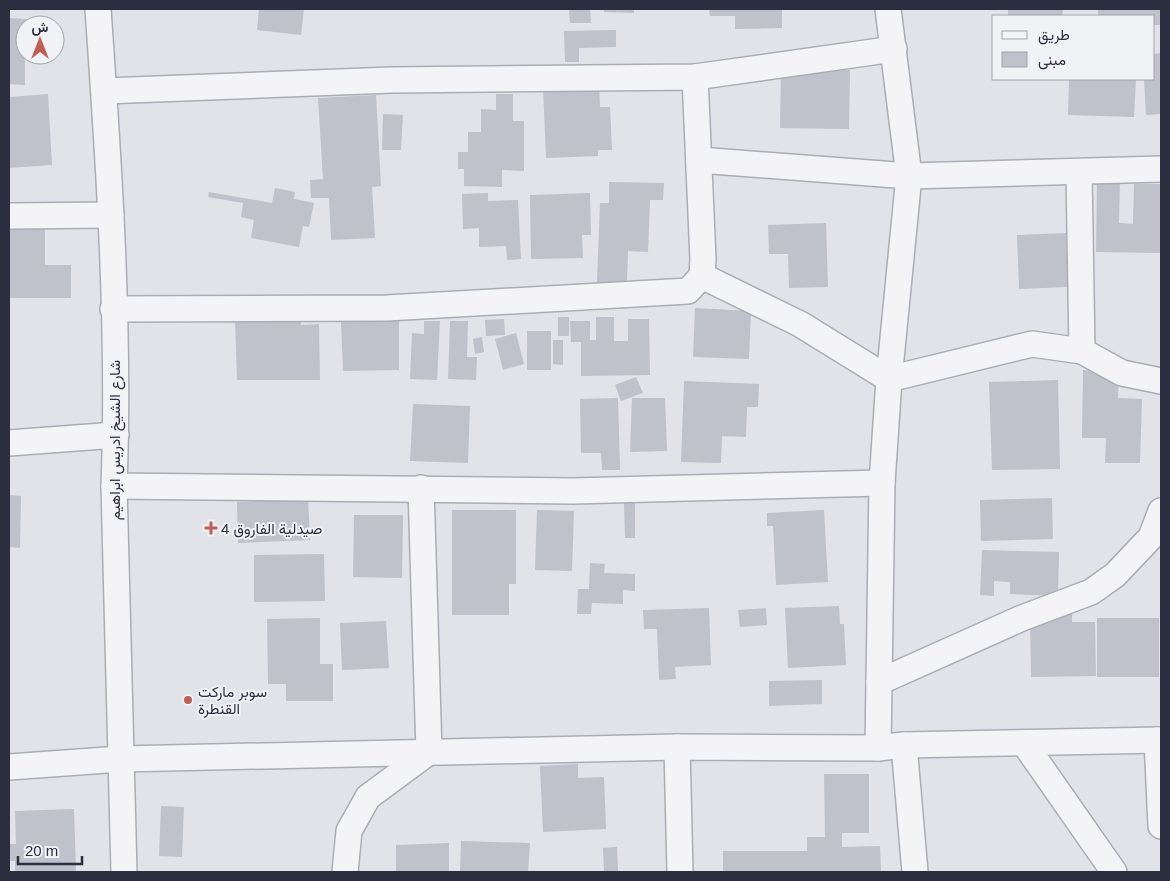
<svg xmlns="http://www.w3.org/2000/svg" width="1170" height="881" viewBox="0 0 1170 881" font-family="Helvetica,Vazirmatn,sans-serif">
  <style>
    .building { fill: #bfc1cb }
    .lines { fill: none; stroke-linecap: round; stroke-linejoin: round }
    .minor-casing { stroke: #aaadb5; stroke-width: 28 }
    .minor { stroke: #f4f4f7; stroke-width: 25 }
    .poi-dot { fill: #c05d54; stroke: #f1f2f6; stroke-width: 2 }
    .labels { text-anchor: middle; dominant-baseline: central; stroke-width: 4; stroke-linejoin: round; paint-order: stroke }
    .street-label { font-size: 15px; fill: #2b2e3e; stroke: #f1f2f6 }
    .poi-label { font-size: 15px; fill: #2b2e3e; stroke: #f1f2f6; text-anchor: start }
  </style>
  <rect width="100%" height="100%" fill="#e1e3e8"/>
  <g class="building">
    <polygon points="259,9 304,9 301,35 257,30"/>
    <polygon points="569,9 590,9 591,23 570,23"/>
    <polygon points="604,9 634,9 634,13 604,12"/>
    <polygon points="709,9 782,9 782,28 735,29 735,16 710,16"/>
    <polygon points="1008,9 1063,9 1062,16 1008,16"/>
    <polygon points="1098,9 1161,9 1161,25 1154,25 1154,16 1098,16"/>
    <polygon points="9,18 27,19 27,25 25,25 25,85 9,84"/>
    <polygon points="616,30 616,47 579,48 579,62 565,62 564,31"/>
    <polygon points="1161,53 1161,114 1146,115 1144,79 1154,79 1154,54"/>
    <polygon points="781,68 850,70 849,129 780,128"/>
    <polygon points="1069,79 1136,79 1134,117 1068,115"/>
    <polygon points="599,84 600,107 610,107 612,150 598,150 598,156 546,158 543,87"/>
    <polygon points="48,94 52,165 9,168 9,97"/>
    <polygon points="496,94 513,94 513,121 524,121 524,171 502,170 502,187 464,186 464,169 458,169 458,152 468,152 468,132 481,132 481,109 496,110"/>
    <polygon points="376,95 381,186 372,187 375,238 331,240 329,198 311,198 310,180 323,179 318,98"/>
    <polygon points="383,114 403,115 401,150 382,150"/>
    <polygon points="1097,178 1120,179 1119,223 1133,224 1134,184 1161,184 1161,253 1096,252"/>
    <polygon points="609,182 664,183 663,200 650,200 648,252 628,251 627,282 597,282 600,203 609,203"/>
    <polygon points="275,188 295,192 294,199 314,203 309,227 303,226 299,247 251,238 254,220 241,217 243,203 208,197 209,192 272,203"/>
    <polygon points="488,193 488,201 518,200 521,259 507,260 506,246 479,247 479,228 463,229 462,194"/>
    <polygon points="590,193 591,235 582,235 583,258 531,259 530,195"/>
    <polygon points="9,222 45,222 45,265 71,265 71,298 9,298"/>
    <polygon points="826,223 828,287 789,288 788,254 769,254 768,225"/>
    <polygon points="1066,233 1068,287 1019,289 1017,235"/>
    <polygon points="695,308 751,311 749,359 693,357"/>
    <rect x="558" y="317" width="11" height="19"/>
    <polygon points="596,317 614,317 614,341 628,341 628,319 649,319 650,375 581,376 581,342 571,342 570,321 590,321 590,340 596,340"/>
    <polygon points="301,318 301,325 319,324 320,380 237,380 235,320"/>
    <polygon points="504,319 505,335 486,336 485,320"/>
    <polygon points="399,321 399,370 343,371 341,322"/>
    <polygon points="424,321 440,321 437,380 410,379 412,333 424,334"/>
    <polygon points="450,321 468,321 467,357 477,357 476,380 448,379"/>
    <rect x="527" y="331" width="24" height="39"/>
    <polygon points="516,333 524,364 503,370 495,339"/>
    <polygon points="482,337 484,352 475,354 473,339"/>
    <polygon points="553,340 563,340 563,365 553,364"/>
    <polygon points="1083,370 1119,371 1118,398 1142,399 1140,463 1105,463 1106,438 1082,438"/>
    <polygon points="636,377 643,393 621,401 615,385"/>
    <polygon points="1058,380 1060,469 992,470 989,382"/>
    <polygon points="684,381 759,384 758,407 747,407 746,437 722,436 721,463 681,462"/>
    <polygon points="618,398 620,470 602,470 601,453 581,453 580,399"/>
    <polygon points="632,398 665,398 667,451 630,452"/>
    <polygon points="413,404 470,406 468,463 410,461"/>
    <polygon points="9,495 21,496 20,548 9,547"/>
    <polygon points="1052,498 1053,539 981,541 980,500"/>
    <polygon points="308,499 310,540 238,543 237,502"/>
    <polygon points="635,502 635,538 625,538 624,503"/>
    <polygon points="452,510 516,510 516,584 509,584 509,615 452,615"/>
    <polygon points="537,510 574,511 572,571 535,570"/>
    <polygon points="824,510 828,582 776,585 773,526 767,526 767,513"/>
    <polygon points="354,515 403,515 402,578 353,577"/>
    <polygon points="982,550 1059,552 1058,596 1010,594 1010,582 994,581 994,596 980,595"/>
    <polygon points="324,554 325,601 254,602 254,555"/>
    <polygon points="590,563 605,564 604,573 635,574 635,591 623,590 623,604 592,603 591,614 577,614 578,589 589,589"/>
    <polygon points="839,606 840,624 844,624 846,665 788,668 785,608"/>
    <polygon points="1072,607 1072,622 1095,622 1096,676 1031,677 1030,617"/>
    <polygon points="709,608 711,665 675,667 676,679 659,680 657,629 644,629 643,610"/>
    <polygon points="766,608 767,625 740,627 738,610"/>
    <polygon points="320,618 320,664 333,664 333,701 286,701 286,684 268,684 267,619"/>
    <rect x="1097" y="618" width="62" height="59"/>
    <polygon points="386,621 389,668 342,670 340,623"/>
    <polygon points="822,680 822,704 769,706 769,681"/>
    <polygon points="578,764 578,778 604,777 606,829 543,832 540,766"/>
    <polygon points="824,774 869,774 869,833 842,833 842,847 880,846 881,872 723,872 723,851 807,851 807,837 825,837"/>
    <polygon points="161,806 184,807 182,857 159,856"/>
    <polygon points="74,809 76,872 15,872 15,861 9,861 9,844 16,844 15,811"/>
    <polygon points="461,841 530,843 528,872 460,872"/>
    <polygon points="449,843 449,872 396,872 396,845"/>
    <polygon points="617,847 618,872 604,872 603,848"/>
  </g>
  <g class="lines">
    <defs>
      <g id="minor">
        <path d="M98 9C109 166 120 328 114 486L124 872"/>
        <polyline points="104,91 392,80 695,77 894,49"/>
        <polyline points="699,160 909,176 1161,169"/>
        <polyline points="9,216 111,215"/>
        <polyline points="702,276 800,324 889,379 1032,344 1082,351 1079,172"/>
        <polyline points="113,309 387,308 688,291 702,276 703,259 695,77"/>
        <polyline points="1082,351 1122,373 1161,381"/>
        <polyline points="9,443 116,435"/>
        <polyline points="114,486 573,491 882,483"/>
        <polyline points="879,682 1022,618 1091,592 1115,575 1151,537 1161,511"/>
        <polyline points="1157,740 1161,826"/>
        <polyline points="1024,743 1114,872"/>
        <polyline points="904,745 915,872"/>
        <polyline points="677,747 680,872"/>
        <polyline points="878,748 882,483 889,379 909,176 888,9"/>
        <polyline points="9,767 121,759 677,747 878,748 904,745 1161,740"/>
        <polyline points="345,872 349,831 368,797 429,752 421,488"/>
      </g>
    </defs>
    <use href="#minor" class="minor-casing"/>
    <use href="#minor" class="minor"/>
  </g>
  <g class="poi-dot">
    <path d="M208.5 520.5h5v5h5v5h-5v5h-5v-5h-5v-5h5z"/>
    <circle cx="188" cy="700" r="5"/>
  </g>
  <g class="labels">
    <g class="street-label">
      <text transform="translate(114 440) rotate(-90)">شارع الشيخ ادريس ابراهيم</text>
    </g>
    <g class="poi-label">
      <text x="221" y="528">صيدلية الفاروق 4</text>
      <text x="198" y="691">سوبر ماركت<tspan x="198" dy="17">القنطرة</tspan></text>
    </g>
  </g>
  <rect width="1170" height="881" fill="none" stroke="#2b2e3e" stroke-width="20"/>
  <rect x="992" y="15" width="162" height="65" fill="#f1f2f6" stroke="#a2a4ac"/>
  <rect x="1002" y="31" width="25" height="8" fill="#f4f4f7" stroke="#a2a4ac"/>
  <text x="1038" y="40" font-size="15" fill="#2b2e3e">طريق</text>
  <rect x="1002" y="52" width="25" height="15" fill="#bfc1cb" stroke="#a2a4ac"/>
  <text x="1038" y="65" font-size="15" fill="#2b2e3e">مبنى</text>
  <g transform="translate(40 40)"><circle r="24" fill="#f1f2f6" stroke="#a2a4ac"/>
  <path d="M0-4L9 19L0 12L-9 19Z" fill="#c05d54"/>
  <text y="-8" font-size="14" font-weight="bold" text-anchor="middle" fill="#2b2e3e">ش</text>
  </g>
  <path d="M18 856v8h64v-8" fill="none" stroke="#2b2e3e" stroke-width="2.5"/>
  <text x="25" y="856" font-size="15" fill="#2b2e3e" stroke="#f1f2f6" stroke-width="4" paint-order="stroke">20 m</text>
</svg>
